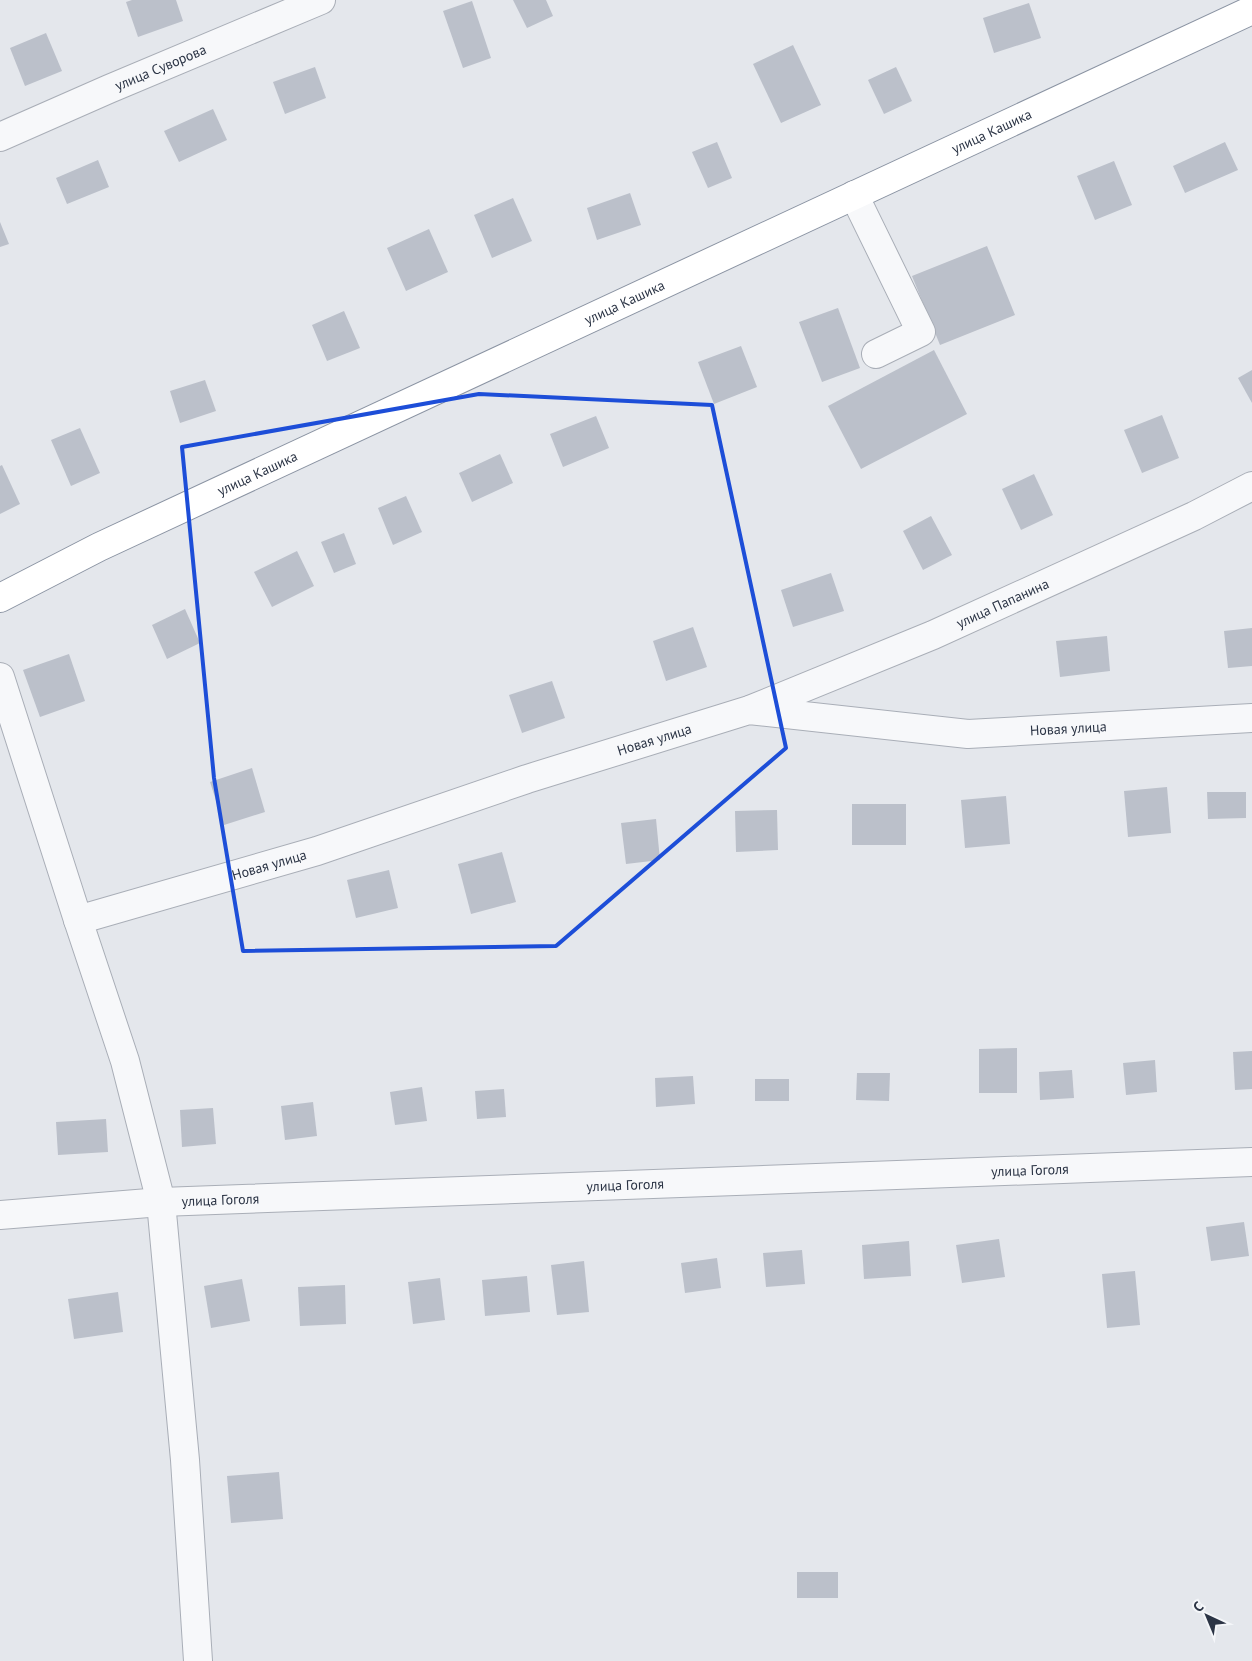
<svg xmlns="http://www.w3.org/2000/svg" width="1252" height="1661" viewBox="0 0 1252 1661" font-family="'PT Sans',sans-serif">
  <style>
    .building { fill: #bbc0ca }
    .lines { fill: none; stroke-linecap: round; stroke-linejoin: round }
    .minor-casing { stroke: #a9aeb7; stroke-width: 30 }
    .highway-casing { stroke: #8b94a3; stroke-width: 30 }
    .minor { stroke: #f7f8fa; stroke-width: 28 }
    .highway { stroke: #fff; stroke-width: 28 }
    .marked { fill: none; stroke: #1d4ed8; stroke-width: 4; stroke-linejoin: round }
    .labels { text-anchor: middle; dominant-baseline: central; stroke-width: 4.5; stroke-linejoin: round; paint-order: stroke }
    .street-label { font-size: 14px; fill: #2b3445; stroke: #f4f6f9 }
  </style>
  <rect width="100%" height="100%" fill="#e4e7ec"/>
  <g class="building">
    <polygon points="132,0 176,0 183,21 138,37 126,2"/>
    <polygon points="513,0 546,0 553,16 527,28"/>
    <polygon points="472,1 491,58 463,68 443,11"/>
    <polygon points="1029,3 1041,38 994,53 983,18"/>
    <polygon points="46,33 62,71 25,86 10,48"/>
    <polygon points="793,45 821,105 781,123 753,64"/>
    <polygon points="315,67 326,98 285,114 273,82"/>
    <polygon points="896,67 912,101 884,114 868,80"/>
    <polygon points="213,109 227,140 179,162 164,131"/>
    <polygon points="717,142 732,178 708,188 692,152"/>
    <polygon points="1225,142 1238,170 1185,193 1173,166"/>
    <polygon points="98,160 109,187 67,204 56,178"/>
    <polygon points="1114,161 1132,205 1095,220 1077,176"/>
    <polygon points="630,193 641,225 597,240 587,208"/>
    <polygon points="513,198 532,241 492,258 474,215"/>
    <polygon points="0,222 9,244 0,247"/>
    <polygon points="429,229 448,272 406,291 387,248"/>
    <polygon points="987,246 1015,315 940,345 912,276"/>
    <polygon points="838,308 860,368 822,382 799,322"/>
    <polygon points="344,311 360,348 327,361 312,325"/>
    <polygon points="741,346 757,387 714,404 698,362"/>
    <polygon points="934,350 967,414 861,469 828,406"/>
    <polygon points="1252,370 1252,403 1238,378"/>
    <polygon points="205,380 216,411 180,423 170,391"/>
    <polygon points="1162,415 1179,458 1142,473 1124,430"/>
    <polygon points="596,416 609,448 563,467 550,434"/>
    <polygon points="80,428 100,473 71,486 51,440"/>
    <polygon points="500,454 513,483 472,502 459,473"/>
    <polygon points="2,465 20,504 0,514 0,466"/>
    <polygon points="1034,474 1053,515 1021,530 1002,489"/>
    <polygon points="406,496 422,532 393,545 378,508"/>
    <polygon points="931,516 952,555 923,570 903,531"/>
    <polygon points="344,533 356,564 334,573 321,542"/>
    <polygon points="297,551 314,586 272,607 254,572"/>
    <polygon points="831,573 844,611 793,627 781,590"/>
    <polygon points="185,609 200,643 167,659 152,625"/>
    <polygon points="693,627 707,667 666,681 653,641"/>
    <polygon points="1252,628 1252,666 1228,668 1224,631"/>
    <polygon points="1107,636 1110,671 1060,677 1056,641"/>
    <polygon points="69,654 85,701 40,717 23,670"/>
    <polygon points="552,681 565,718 522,733 509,695"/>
    <polygon points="252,768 265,812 224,825 210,782"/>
    <polygon points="1167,787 1171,833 1128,837 1124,791"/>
    <polygon points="1207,792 1246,792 1246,818 1208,819"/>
    <polygon points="1006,796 1010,844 965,848 961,800"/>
    <rect x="852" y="804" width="54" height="41"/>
    <polygon points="777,810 778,850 736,852 735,811"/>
    <polygon points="656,819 660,860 626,864 621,823"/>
    <polygon points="502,852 516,902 471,914 458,864"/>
    <polygon points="389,870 398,908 356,918 347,880"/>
    <polygon points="1017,1048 1017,1093 979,1093 979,1049"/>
    <polygon points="1252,1051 1252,1089 1235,1090 1233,1052"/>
    <polygon points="1155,1060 1157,1092 1126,1095 1123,1063"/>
    <polygon points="1072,1070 1074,1098 1040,1100 1039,1072"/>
    <polygon points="857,1073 890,1073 889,1101 856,1100"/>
    <polygon points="693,1076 695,1104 656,1107 655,1078"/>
    <rect x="755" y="1079" width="34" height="22"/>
    <polygon points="422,1087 427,1121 395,1125 390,1092"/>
    <polygon points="504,1089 506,1117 477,1119 475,1091"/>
    <polygon points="313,1102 317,1136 285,1140 281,1106"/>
    <polygon points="213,1108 216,1144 182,1147 180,1110"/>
    <polygon points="106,1119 108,1152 58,1155 56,1122"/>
    <polygon points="1244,1222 1249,1256 1211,1261 1206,1227"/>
    <polygon points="999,1239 1005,1277 962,1283 956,1245"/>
    <polygon points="909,1241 911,1276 864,1279 862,1245"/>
    <polygon points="802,1250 805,1284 766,1287 763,1253"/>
    <polygon points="717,1258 721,1288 685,1293 681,1263"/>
    <polygon points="584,1261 589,1312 557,1315 551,1265"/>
    <polygon points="1135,1271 1140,1325 1107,1328 1102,1274"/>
    <polygon points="527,1276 530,1312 485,1316 482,1280"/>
    <polygon points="440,1278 445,1320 413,1324 408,1282"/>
    <polygon points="242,1279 250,1321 211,1328 204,1286"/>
    <polygon points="345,1285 346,1324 300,1326 298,1287"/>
    <polygon points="118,1292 123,1332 74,1339 68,1299"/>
    <polygon points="279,1472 283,1519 231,1523 227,1476"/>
    <rect x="797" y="1572" width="41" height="26"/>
  </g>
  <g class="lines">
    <defs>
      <g id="minor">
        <path id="s1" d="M0 137 109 89 321 0"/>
        <polyline points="854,195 921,332 876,354"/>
        <polyline points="0,677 78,920 125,1061 161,1202 185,1460 198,1661"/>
        <path id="s2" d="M752 709 933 635 1194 516 1252 486"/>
        <path id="s3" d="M78 920 317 851 527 779 749 710 968 734 1252 718"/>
        <path id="s4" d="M0 1215 161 1202 1252 1162"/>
      </g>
      <g id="highway">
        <path id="s5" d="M0 598 99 547 1252 10"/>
      </g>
    </defs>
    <use href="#minor" class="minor-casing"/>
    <use href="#highway" class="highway-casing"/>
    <use href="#minor" class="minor"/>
    <use href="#highway" class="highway"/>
  </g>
  <path class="marked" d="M479 394 712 405 786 748 556 946 243 951 214 778 182 447Z"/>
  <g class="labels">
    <g class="street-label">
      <text stroke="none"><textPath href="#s1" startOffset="175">улица Суворова</textPath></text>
      <text stroke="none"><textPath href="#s5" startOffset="1096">улица Кашика</textPath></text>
      <text stroke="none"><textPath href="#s5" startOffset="691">улица Кашика</textPath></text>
      <text stroke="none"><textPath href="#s5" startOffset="286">улица Кашика</textPath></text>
      <text stroke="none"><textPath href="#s2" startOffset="272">улица Папанина</textPath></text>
      <text stroke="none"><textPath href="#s3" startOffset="1024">Новая улица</textPath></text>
      <text stroke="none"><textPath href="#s3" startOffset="604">Новая улица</textPath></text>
      <text stroke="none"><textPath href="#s3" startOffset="199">Новая улица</textPath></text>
      <text stroke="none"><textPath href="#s4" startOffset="1031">улица Гоголя</textPath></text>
      <text stroke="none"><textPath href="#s4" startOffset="626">улица Гоголя</textPath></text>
      <text stroke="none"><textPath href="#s4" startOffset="221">улица Гоголя</textPath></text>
    </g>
  </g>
  <g transform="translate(1207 1616) rotate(316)" stroke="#f4f6f9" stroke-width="4" paint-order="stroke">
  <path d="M0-4L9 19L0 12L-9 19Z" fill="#2b3445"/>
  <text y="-8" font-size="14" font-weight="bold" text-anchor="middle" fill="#2b3445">С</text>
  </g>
</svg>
